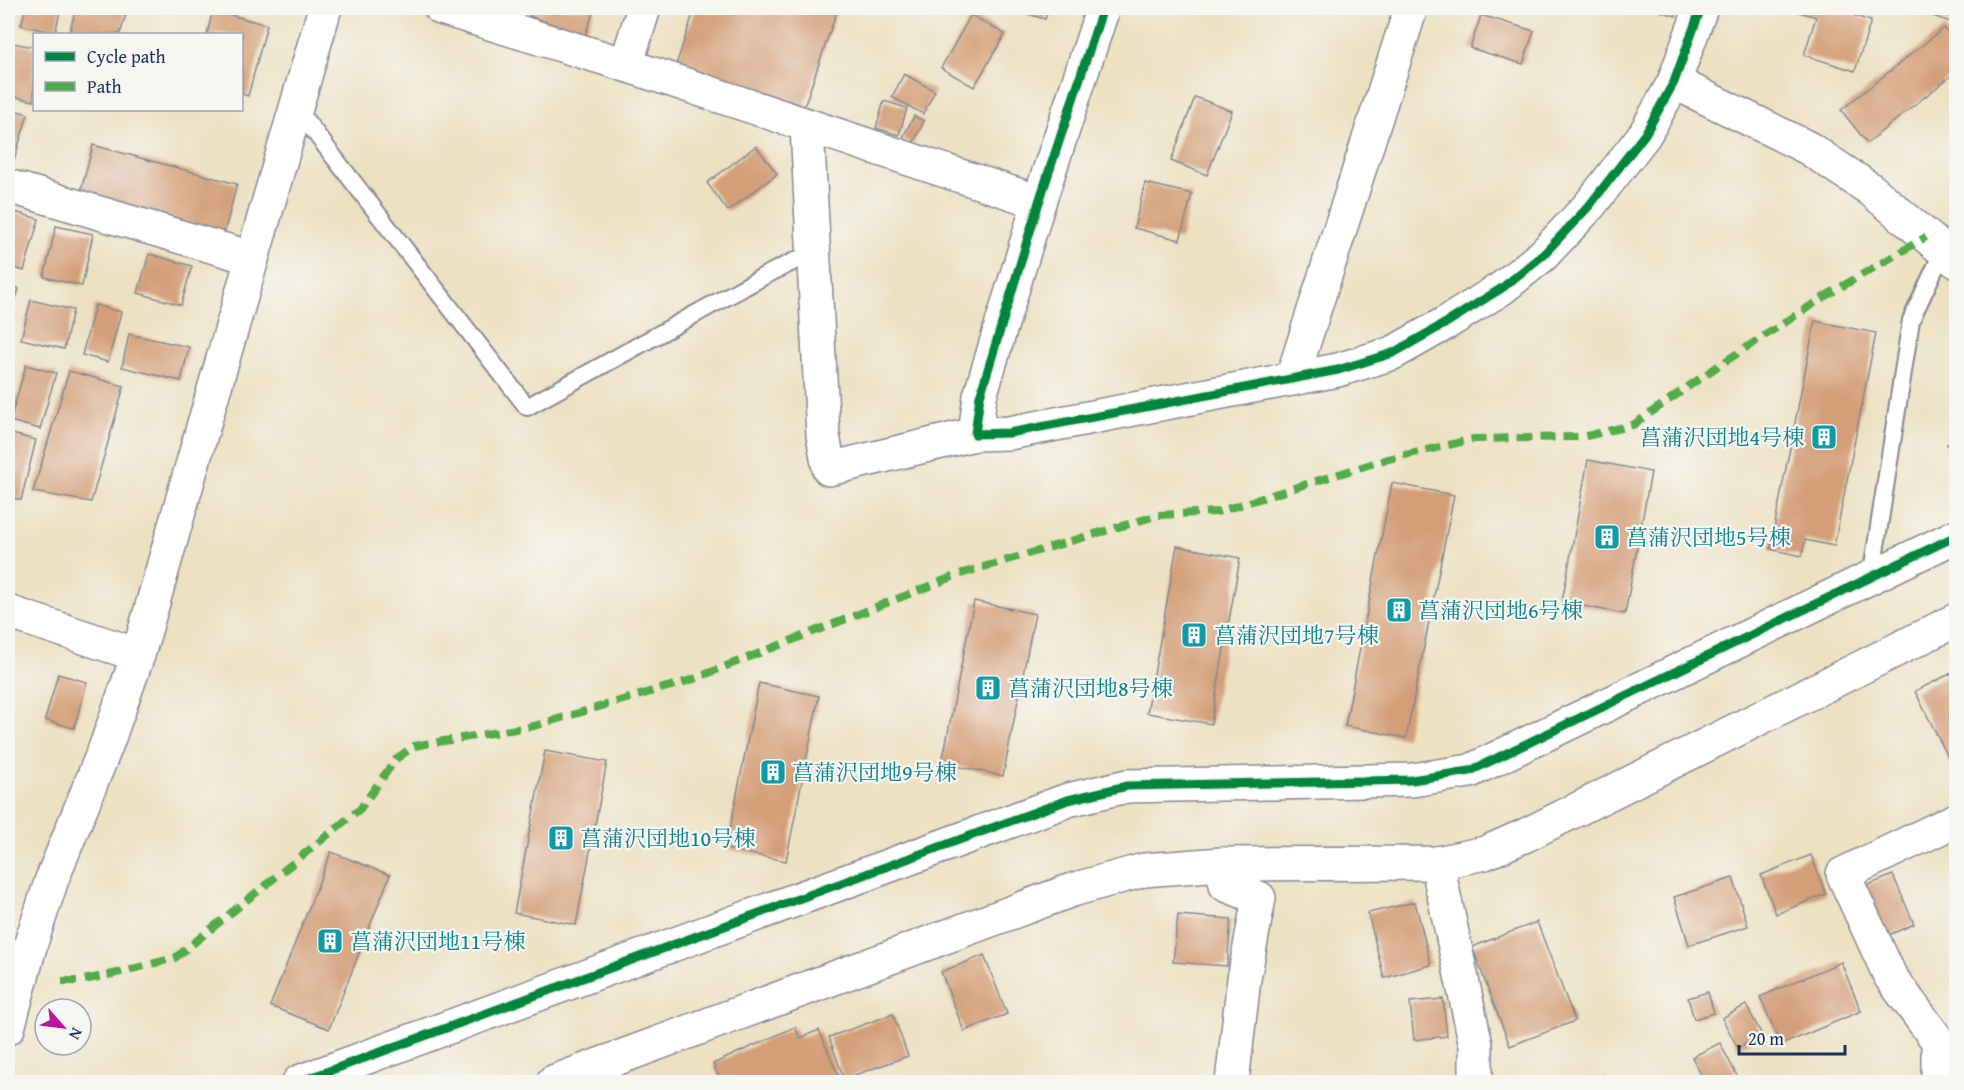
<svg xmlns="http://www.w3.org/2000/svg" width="1964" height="1090" viewBox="0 0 1964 1090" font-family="'Gentium Book Plus','Noto Serif JP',serif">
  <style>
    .building { fill: #d49f78 }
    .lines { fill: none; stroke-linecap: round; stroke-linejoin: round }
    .lane-casing { stroke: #848890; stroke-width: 20 }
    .street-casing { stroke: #848890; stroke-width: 36 }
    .secondary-casing { stroke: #848890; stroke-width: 36 }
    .lane { stroke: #fff; stroke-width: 16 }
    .street { stroke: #fff; stroke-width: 33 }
    .secondary { stroke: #fff; stroke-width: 33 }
    .quiet { stroke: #52ab49; stroke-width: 8; stroke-dasharray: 15 8; stroke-linecap: butt }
    .cycleway-casing { stroke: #f6f6f2; stroke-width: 13 }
    .cycleway { stroke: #00873e; stroke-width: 9 }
    .labels { text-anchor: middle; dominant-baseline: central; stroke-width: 4.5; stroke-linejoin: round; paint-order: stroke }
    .culture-label { font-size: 22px; fill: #0d838f; stroke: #f6f6f2; text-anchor: start }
  </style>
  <rect width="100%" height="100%" fill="#f6f6f2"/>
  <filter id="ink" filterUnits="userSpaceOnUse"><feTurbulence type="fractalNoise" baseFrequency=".0167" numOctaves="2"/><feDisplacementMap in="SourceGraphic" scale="12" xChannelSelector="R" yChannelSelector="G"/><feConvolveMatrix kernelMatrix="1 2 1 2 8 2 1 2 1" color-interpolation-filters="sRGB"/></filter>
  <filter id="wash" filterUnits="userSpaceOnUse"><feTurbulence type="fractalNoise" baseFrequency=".008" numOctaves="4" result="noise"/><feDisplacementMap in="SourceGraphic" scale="24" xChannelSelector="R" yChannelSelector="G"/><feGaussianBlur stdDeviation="1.35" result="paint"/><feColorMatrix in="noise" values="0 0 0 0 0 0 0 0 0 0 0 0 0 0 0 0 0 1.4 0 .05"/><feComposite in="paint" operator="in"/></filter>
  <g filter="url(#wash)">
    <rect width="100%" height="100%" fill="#ede1c2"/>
    <g id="blocks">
      <g class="building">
        <polygon points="26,8 61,8 55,33 21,25"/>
        <polygon points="76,8 128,8 120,34 69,34"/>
        <polygon points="532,8 595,8 585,35 529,16"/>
        <polygon points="695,8 838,8 804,107 676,65"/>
        <polygon points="1008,8 1049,8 1045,19"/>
        <polygon points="1650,8 1678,8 1676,16"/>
        <polygon points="1801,8 1858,8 1855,16 1871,21 1855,71 1804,55 1816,17 1799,12"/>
        <polygon points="1929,8 1956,8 1956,24 1927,14"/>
        <polygon points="213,10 267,25 248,96 242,94 242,34 207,34"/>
        <polygon points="971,15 1005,34 974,87 941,68"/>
        <polygon points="1481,15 1534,31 1523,64 1470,48"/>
        <polygon points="1944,28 1956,43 1956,72 1867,143 1841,110"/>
        <polygon points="8,42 34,47 34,101 8,95"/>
        <polygon points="904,74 935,91 923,114 892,97"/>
        <polygon points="1195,97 1232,111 1207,175 1171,161"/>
        <polygon points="884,101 907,108 899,135 876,128"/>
        <polygon points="8,108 28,114 11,170 8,168"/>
        <polygon points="914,116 924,121 913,144 902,139"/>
        <polygon points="93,145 237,184 224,233 80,194"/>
        <polygon points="756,146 777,174 728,211 707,183"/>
        <polygon points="1145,183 1192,194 1180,240 1134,228"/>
        <polygon points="8,210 39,219 24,271 8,266"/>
        <polygon points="56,226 93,234 82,286 44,277"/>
        <polygon points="149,254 192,266 181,305 138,293"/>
        <polygon points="8,285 19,289 8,322"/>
        <polygon points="31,300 73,310 64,349 21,339"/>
        <polygon points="95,305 121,312 108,362 82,355"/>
        <polygon points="1815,321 1876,333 1834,546 1805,540 1802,556 1770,549"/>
        <polygon points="129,334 189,347 181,381 122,367"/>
        <polygon points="26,365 56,373 40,429 10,421"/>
        <polygon points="69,371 124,386 91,502 33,492"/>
        <polygon points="8,433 36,440 21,500 8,497"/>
        <polygon points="1956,439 1956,463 1947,444"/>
        <polygon points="1588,460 1651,472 1625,614 1562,602"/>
        <polygon points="1392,483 1454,495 1406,738 1345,726"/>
        <polygon points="1177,546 1240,558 1211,724 1147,713"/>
        <polygon points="974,601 1035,614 1003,776 942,763"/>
        <polygon points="1954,672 1956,676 1956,768 1954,769 1915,691"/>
        <polygon points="58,674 87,682 74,728 45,720"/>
        <polygon points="759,683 819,696 786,861 726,849"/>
        <polygon points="545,751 607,762 576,925 514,913"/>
        <polygon points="331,852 390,875 329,1029 270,1006"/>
        <polygon points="1811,855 1826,894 1776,914 1761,875"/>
        <polygon points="1893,875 1914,924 1882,938 1861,888"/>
        <polygon points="1733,878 1748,926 1689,945 1674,897"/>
        <polygon points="1415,902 1431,965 1384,978 1368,913"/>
        <polygon points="1178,915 1231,919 1227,966 1173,962"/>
        <polygon points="1537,922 1575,1021 1510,1046 1472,947"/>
        <polygon points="984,955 1007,1014 964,1031 941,972"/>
        <polygon points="1841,962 1861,1011 1781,1045 1760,997"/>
        <polygon points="1708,992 1714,1013 1694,1019 1688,998"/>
        <polygon points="1443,999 1447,1036 1414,1040 1410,1002"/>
        <polygon points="1746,1005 1762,1035 1738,1048 1722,1018"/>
        <polygon points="893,1014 908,1056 844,1079 829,1037"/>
        <polygon points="795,1027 800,1038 819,1030 839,1077 826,1082 721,1082 713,1064"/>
        <polygon points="1720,1043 1738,1078 1730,1082 1705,1082 1692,1057"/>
        <polygon points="1606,1077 1607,1082 1577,1082 1577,1081"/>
      </g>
    </g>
  </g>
  <g filter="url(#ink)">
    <use href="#blocks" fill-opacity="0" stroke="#848890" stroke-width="1.5"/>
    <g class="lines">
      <defs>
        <g id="lane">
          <polyline points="296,108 527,407 766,275 813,252"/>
          <polyline points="1871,578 1911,320 1943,251"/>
        </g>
        <g id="street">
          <polyline points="441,8 626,65 1039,202"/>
          <polyline points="1103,8 1039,202 980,396 975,434 1009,433 1338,370 1393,353 1446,323 1502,288 1543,255 1589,206 1645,134 1674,82 1701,8"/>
          <polyline points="626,65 644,8"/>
          <polyline points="1674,82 1808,148 1870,189 1956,261"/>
          <polyline points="807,126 823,435 829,469 975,434"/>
          <polyline points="8,186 252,258"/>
          <polyline points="1292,379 1411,8"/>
          <polyline points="8,612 138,655"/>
          <polyline points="1437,863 1476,1045 1476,1082"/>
          <polyline points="1222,864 1226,885 1259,898 1244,979 1232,1082"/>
          <polyline points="8,1028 31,943 52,879 106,746 138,655 204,424"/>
          <polyline points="299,1082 1068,800 1127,786 1412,780 1470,771 1956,536"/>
          <polyline points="1938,1082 1938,1041 1890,976 1843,874 1956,820"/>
        </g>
        <g id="secondary">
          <polyline points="204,424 325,8"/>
          <polyline points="553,1082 1072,890 1144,870 1222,864 1437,863 1485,853 1526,835 1956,620"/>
        </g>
      </defs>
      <use href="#lane" class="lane-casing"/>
      <use href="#street" class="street-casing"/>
      <use href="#secondary" class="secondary-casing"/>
      <use href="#lane" class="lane"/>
      <use href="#street" class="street"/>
      <use href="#secondary" class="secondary"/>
      <polyline class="quiet" points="62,981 79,981 113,974 175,958 360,809 396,759 414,746 534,726 691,680 960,574 1159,515 1217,512 1384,460 1474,439 1582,437 1633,425 1718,366 1824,297 1926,237"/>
      <defs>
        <g id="cycleway">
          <polyline points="1103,8 1039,202 980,396 975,434 1009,433 1338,370 1393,353 1446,323 1502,288 1543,255 1589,206 1645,134 1674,82 1701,8"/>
          <polyline points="299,1082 1068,800 1127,786 1412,780 1470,771 1956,536"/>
        </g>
      </defs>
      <use href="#cycleway" class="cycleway-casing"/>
      <use href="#cycleway" class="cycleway"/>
    </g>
  </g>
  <defs>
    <symbol id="building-square" viewBox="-11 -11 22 22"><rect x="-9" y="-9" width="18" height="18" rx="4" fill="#0f9aa8" stroke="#f6f6f2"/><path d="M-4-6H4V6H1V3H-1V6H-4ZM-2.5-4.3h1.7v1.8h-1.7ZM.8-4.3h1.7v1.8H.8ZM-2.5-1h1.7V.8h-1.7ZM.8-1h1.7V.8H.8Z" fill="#fff"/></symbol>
  </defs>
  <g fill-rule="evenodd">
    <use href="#building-square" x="1809" y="422" width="30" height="30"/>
    <use href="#building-square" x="1592" y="522" width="30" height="30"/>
    <use href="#building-square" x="1384" y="595" width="30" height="30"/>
    <use href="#building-square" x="1179" y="620" width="30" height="30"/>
    <use href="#building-square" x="973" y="673" width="30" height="30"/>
    <use href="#building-square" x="758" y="757" width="30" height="30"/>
    <use href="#building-square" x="546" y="823" width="30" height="30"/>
    <use href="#building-square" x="315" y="926" width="30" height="30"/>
  </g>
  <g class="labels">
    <g class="culture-label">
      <text x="1804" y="437" text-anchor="end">菖蒲沢団地4号棟</text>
      <text x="1626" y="537">菖蒲沢団地5号棟</text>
      <text x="1418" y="610">菖蒲沢団地6号棟</text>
      <text x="1214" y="635">菖蒲沢団地7号棟</text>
      <text x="1008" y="688">菖蒲沢団地8号棟</text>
      <text x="792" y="772">菖蒲沢団地9号棟</text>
      <text x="580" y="838">菖蒲沢団地10号棟</text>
      <text x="350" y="941">菖蒲沢団地11号棟</text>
    </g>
  </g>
  <rect width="1964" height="1090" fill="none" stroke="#f6f6f2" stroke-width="30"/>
  <rect x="33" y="33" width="210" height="78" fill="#f6f6f2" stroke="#9ea6b7" stroke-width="1.5"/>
  <rect x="45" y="52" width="30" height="9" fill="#00873e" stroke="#9ea6b7" stroke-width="1.5"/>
  <text x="87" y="63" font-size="18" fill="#1b2f5e">Cycle path</text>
  <rect x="45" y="82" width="30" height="9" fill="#52ab49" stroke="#9ea6b7" stroke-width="1.5"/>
  <text x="87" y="93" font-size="18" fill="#1b2f5e">Path</text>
  <g transform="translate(63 1027) rotate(118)"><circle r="28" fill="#f6f6f2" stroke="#9ea6b7" stroke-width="1.5"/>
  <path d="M0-4.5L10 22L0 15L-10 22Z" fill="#b5179e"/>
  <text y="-9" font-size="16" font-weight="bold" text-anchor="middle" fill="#1b2f5e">N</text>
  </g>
  <path d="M1739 1045v9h106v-9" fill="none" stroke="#1b2f5e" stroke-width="3"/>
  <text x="1748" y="1045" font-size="18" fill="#1b2f5e" stroke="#f6f6f2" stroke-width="4.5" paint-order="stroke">20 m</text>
</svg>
